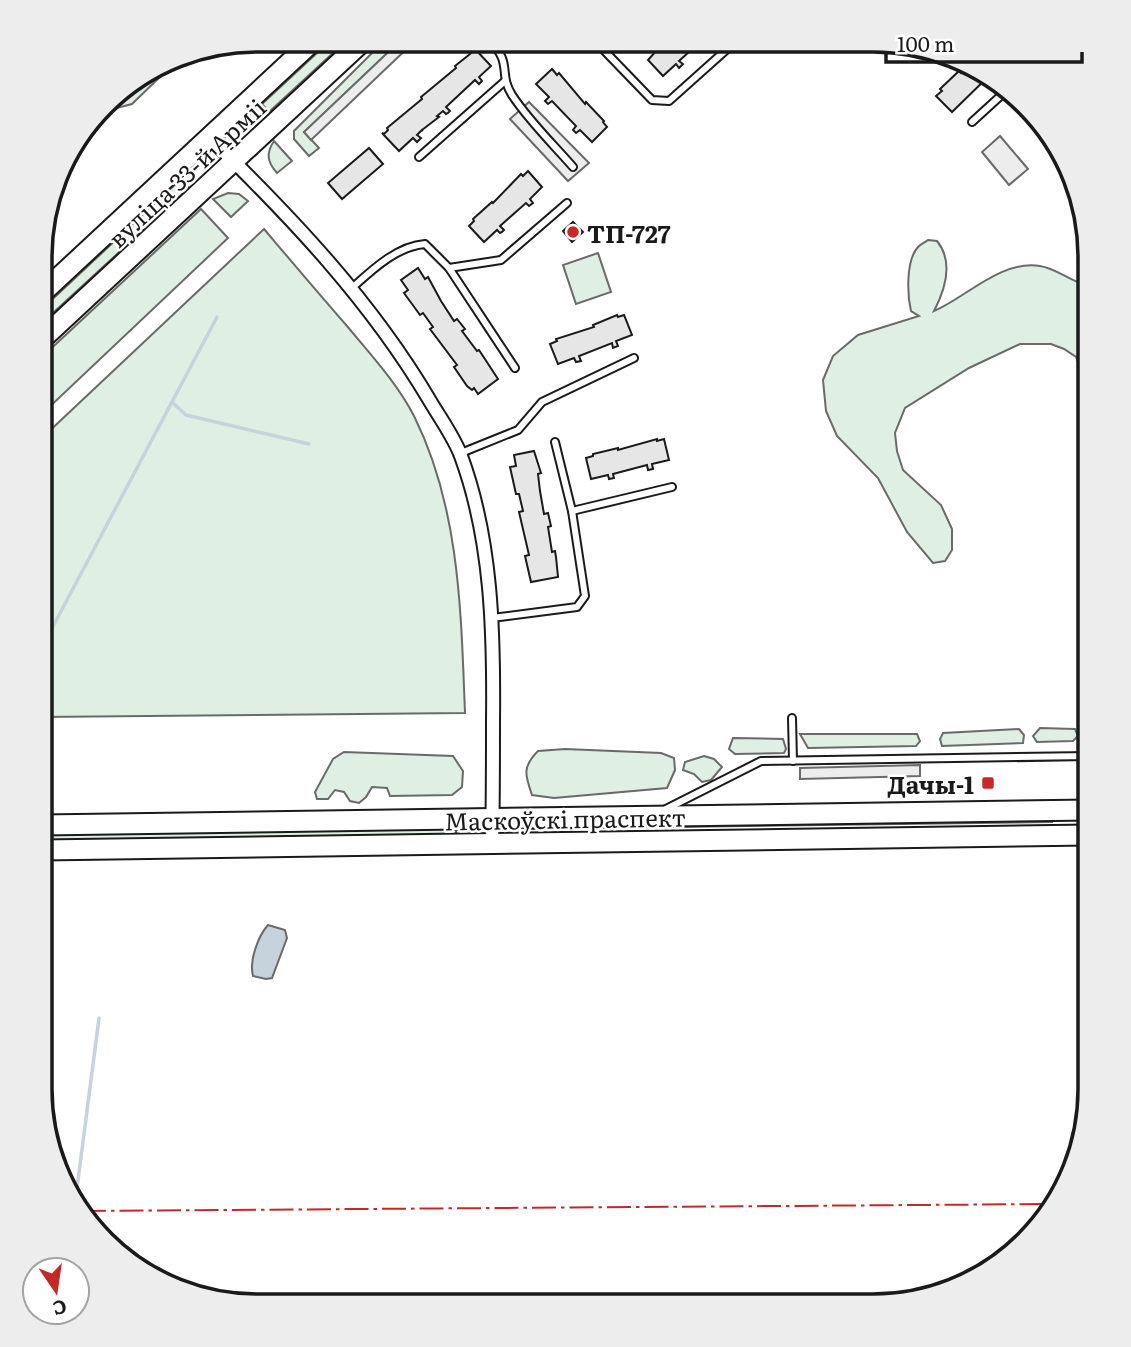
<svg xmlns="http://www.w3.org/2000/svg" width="1131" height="1347" viewBox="0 0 1131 1347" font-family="Literata,serif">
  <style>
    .green { fill: #e0efe3; stroke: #6a6a6a; stroke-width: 2 }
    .parking { fill: #ededed; stroke: #6a6a6a; stroke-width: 2 }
    .water { fill: #c6d2dc; stroke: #6a6a6a; stroke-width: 2 }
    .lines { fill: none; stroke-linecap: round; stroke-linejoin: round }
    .stream { stroke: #c6d2dc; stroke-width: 3.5 }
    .building { fill: #e6e6e6; stroke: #1a1a1a; stroke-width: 2 }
    .service-casing { stroke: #1a1a1a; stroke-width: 10 }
    .minor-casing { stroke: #1a1a1a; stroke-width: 16 }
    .primary-casing { stroke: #1a1a1a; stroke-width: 23 }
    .service { stroke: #fff; stroke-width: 6 }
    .minor { stroke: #fff; stroke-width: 12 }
    .primary { stroke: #fff; stroke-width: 19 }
    .power { stroke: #c62828; stroke-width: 2; stroke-dasharray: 24 5 3.5 5; stroke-linecap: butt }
    .poi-dot { fill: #c62828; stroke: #fff; stroke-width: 2.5 }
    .labels { text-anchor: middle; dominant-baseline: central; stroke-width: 5; stroke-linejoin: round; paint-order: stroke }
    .street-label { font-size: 24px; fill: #1a1a1a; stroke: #fff }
    .poi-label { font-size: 24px; font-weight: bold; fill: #1a1a1a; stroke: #fff; text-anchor: start }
    .rim { fill: none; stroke: #1a1a1a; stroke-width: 3.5 }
  </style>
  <rect width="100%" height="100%" fill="#fff"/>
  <g class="green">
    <polygon points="331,40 346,41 269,112 262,104"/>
    <polygon points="384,41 400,41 304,132 319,148 309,156 294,139 294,131"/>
    <polygon points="196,50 165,72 132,104 113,109 106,104 115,94 187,52"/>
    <path d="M274 141 292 161 277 173C267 162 266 153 274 141Z"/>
    <polygon points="181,179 189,188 42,323 42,309"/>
    <polygon points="228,193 239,194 248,201 231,217 213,199"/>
    <polygon points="201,209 228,238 42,414 42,357"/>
    <path d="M264 229C292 262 319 294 347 326 371 355 397 383 414 416 460 508 461 613 465 713L41 717 42 438Z"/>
    <path d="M928 240 937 241C954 262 945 290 934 311 967 297 1000 260 1040 266 1059 269 1072 284 1091 285V379L1084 376 1076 357 1064 349 1051 344H1020L969 368 905 408 895 433 897 451 903 470 941 505 952 529V550L945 561 933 563 907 532 878 478 837 436 826 411 823 380 833 356 858 335 919 316 911 311C907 294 906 260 918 247 921 244 924 243 928 240Z"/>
    <polygon points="598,253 611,292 576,304 563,265"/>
    <polygon points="1040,728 1075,729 1078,736 1073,741 1037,742 1033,736"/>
    <polygon points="1019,729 1024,735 1023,743 942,746 940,739 943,733"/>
    <polygon points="800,734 917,734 920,741 916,746 808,748"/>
    <polygon points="733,738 783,739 786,749 784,753 735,754 729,749"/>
    <path d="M565 749 661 753 674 758 675 770 667 788 554 798 532 795C525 775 522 767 538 751Z"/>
    <polygon points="344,752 453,756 463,771 462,787 452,795 390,796 387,788 372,787 366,797 359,803 350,801 344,792 335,790 328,799 317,799 315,792 333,759"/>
    <polygon points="704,756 714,759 722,767 711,780 702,782 694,774 683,770 685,762"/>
    <polygon points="1052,817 1052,822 525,829 524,823"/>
    <polygon points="456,826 456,836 41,842 41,831"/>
  </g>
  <g class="parking">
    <polygon points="400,41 415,41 311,140 304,132"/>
    <polygon points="529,102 589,163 568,181 510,119"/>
    <polygon points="1000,136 1028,169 1009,185 982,152"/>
    <polygon points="920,765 920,776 800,779 800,768"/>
  </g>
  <path class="water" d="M268 925 285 930 287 938 272 978 266 979 253 976C249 961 258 936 268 925Z"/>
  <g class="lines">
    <g class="stream">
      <polyline points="172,402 186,415 309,444"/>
      <polyline points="41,649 217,317"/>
      <polyline points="77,1206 77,1188 99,1018"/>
    </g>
  </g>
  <g class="building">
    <polygon points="665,41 700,42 679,61 683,64 679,68 676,64 663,76 648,60"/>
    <polygon points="474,48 491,66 479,77 482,81 479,84 475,80 446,107 450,111 448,113 446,114 443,111 437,116 439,117 422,130 423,131 422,130 417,135 421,138 417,142 413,138 399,151 382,133 384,134 388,130 387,128 422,99 421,97 456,68 455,66 475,50"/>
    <polygon points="967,67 990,75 952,112 936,96 942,91 940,89 959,71 961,73"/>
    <polygon points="552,69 557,75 559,73 585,104 586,102 604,121 603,122 607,127 592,142 580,130 576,133 573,130 576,126 552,101 548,104 545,101 549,97 536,84"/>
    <polygon points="369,148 383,164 342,199 328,183"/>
    <polygon points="528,171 542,187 530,199 533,203 529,206 526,203 500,226 504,230 502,232 500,233 497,230 484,242 469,226 474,221 473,219 492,202 493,203 521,174 523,176"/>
    <polygon points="573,222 583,232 572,242 563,231"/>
    <polygon points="418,268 425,279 428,277 441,301 454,321 457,319 465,329 462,331 477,351 479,350 498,379 478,394 474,388 472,390 467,386 454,367 457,365 430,329 433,327 423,313 420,315 404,293 408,290 401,280"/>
    <polygon points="617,315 618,317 624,315 632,335 616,341 618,346 613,348 612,343 579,356 581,361 576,362 574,358 558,364 550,344 557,341 556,339 594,327 593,325"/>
    <polygon points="657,439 657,441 664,439 669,460 652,464 653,469 648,470 647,465 613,474 614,478 609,479 608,475 591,479 586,458 593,456 593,454 618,448 618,450"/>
    <polygon points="534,451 541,473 538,474 540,491 544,514 548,513 551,526 548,527 552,552 555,551 556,557 558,577 531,582 525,556 529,555 519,512 523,511 519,494 516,494 510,467 516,466 514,455"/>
  </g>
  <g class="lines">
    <defs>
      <g id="service">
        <path d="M490 41C513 64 498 73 512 95 529 121 553 144 573 167"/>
        <polyline points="595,41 652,100 669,101 735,42"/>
        <polyline points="972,122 1007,90"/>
        <polyline points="419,157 505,81"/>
        <polyline points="449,268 501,260 567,203"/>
        <path d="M352 288C372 270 397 246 425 244L449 268 515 368"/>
        <polyline points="461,453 518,430 542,402 634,358"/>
        <polyline points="572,511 672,487"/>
        <polyline points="492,618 577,607 585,596 572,511 555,442"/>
        <polyline points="1087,692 1089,756"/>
        <polyline points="792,718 793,761"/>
        <polyline points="666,809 761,761 1090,756"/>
      </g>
      <path id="minor" d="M210 138C292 218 371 301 430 401 440 418 454 437 461 456 492 540 494 633 493 722 493 762 493 803 492 844"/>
      <g id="primary">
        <polyline points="42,293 314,40"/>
        <polyline points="42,339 363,41"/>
        <polyline points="41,825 1090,810"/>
        <polyline points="41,850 1090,835"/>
      </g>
    </defs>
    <use href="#service" class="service-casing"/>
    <use href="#minor" class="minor-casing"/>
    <use href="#primary" class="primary-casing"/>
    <use href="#service" class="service"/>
    <use href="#minor" class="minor"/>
    <use href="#primary" class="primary"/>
    <polyline class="power" points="82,1211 1056,1204"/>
  </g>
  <g class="poi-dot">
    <circle cx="573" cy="232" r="7"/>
    <rect x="981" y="776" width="14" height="14" rx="3.5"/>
  </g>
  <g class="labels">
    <g class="street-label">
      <text transform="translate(186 172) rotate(-43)">вуліца 33-й Арміі</text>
      <text transform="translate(565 818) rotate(-1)">Маскоўскі праспект</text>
    </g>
    <g class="poi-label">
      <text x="587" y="232">ТП-727</text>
      <text x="974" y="783" text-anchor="end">Дачы-1</text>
    </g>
  </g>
  <path d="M0 0H1131V1347H0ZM257 52H873A205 205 0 0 1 1078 257V1089A205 205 0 0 1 873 1294H257A205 205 0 0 1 52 1089V257A205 205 0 0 1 257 52Z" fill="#ededed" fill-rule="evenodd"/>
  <path class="rim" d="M257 52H873A205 205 0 0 1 1078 257V1089A205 205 0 0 1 873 1294H257A205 205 0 0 1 52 1089V257A205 205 0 0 1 257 52Z"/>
  <g transform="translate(56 1291) rotate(167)"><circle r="33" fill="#ffffff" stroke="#a3a3a3" stroke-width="2"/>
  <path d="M0-5L12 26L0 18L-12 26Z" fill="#c62828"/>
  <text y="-10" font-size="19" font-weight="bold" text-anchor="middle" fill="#1a1a1a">С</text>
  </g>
  <path d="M886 52v10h196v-10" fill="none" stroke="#1a1a1a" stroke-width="3.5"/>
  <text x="897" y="52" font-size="21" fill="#1a1a1a" stroke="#ffffff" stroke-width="5" paint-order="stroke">100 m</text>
</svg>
